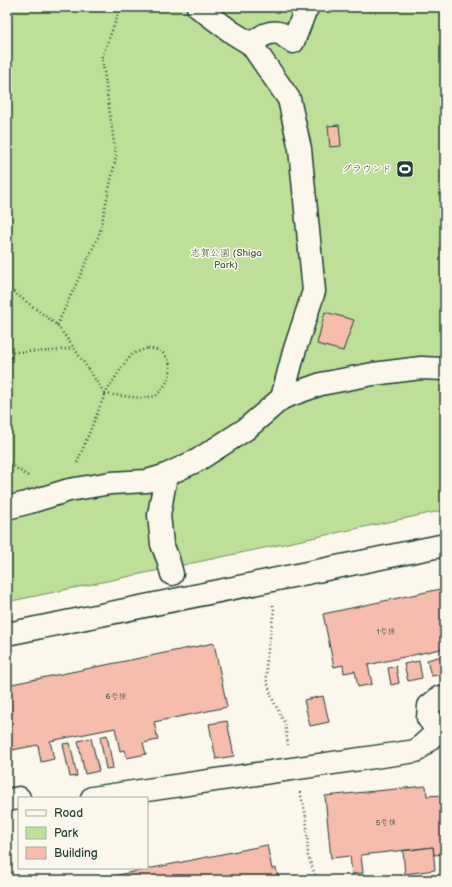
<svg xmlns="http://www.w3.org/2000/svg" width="452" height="887" viewBox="0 0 452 887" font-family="'Balsamiq Sans','Klee One',sans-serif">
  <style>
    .green { fill: #bedf98; stroke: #6e8e66 }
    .building { fill: #f6bdad; stroke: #1f3d34 }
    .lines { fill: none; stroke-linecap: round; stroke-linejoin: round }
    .minor-casing { stroke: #1f3d34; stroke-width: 25 }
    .path { stroke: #1f3d34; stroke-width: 2.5; stroke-dasharray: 1 3; stroke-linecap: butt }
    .minor { stroke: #fbf7ec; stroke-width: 22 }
    .labels { text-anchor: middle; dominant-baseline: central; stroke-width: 3; stroke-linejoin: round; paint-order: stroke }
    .number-label { font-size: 8px; fill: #555d52 }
    .poi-label { font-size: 10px; fill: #1f3d34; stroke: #fbf7ec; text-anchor: end }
    .park-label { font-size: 10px; fill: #3f5d48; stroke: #fbf7ec }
  </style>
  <rect width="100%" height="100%" fill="#fbf7ec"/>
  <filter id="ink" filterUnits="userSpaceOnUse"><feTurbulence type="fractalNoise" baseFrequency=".025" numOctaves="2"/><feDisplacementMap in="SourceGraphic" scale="8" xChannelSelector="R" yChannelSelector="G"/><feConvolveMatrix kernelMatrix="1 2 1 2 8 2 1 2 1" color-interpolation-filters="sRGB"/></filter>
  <g filter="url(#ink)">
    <polygon class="green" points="7,7 445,7 445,510 7,602"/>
    <g class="building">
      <polygon points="339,125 341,146 330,147 328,126"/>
      <polygon points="325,312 354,320 343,351 317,344"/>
      <polygon points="445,588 445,648 368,665 372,684 358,687 355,671 344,673 343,665 334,667 323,614"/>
      <polygon points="214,643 227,707 154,722 158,740 143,743 146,754 127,758 125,750 120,751 115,728 50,741 54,759 41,762 38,745 7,751 7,685"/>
      <polygon points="442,656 445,674 431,676 427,660"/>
      <polygon points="419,661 422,678 408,681 404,664"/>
      <polygon points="396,666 399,683 391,685 388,668"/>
      <polygon points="323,696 329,722 310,726 304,700"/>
      <polygon points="227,721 234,756 216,759 209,724"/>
      <polygon points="107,735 113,768 106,769 100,737"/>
      <polygon points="91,738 99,771 85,774 78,741"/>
      <polygon points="70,743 77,776 70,777 63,744"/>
      <polygon points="426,786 427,796 445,795 445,854 434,855 433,847 361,855 363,873 352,874 350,856 331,858 325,796"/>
      <polygon points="267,845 272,869 276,868 279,880 93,880"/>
      <polygon points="433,847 435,870 405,874 403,851"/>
    </g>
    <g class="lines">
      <defs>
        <g id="minor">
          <path d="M251 44C260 37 270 29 282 34 285 36 289 40 293 42L305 11 308 7"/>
          <polyline points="282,398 321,384 373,374 421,368 445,369"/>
          <polyline points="164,476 165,481 159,515 162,544 168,559 172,574"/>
          <polyline points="7,508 30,502 69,490 111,483 147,481 164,476 198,460 246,429 282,398 294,352 314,291 300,149 289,99 251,44 233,33 198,7"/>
          <polyline points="7,634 445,545"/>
          <polyline points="445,698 440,697 429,706 428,718 438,731 445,730"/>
          <polyline points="92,798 416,751 438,731"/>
          <polyline points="7,800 19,798"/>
        </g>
      </defs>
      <use href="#minor" class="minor-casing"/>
      <g class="path">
        <polyline points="7,287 57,325 74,348 105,394 77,463"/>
        <polyline points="57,325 99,235 116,157 102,57 121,7"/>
        <polyline points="7,347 12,352 52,351 73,348"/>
        <path d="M148 348 161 351C164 354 168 358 169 362 174 376 164 387 156 396L141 398 105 394 120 370 132 354Z"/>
        <polyline points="7,373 9,371 12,352"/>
        <polyline points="7,462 28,476"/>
        <polyline points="273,605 274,610 266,663 267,681 272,698 285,724 288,745"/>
        <polyline points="300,792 305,811 307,827 308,856 317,880"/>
      </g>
      <use href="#minor" class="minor"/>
    </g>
  </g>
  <defs>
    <symbol id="stadium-square" viewBox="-11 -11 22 22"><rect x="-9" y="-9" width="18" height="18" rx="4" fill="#1f3d34" stroke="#fbf7ec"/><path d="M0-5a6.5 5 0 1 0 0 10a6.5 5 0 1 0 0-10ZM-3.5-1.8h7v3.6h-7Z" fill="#fff"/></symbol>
  </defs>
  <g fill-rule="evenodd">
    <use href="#stadium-square" x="395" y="159" width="20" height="20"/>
  </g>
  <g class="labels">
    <g class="number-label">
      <text x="386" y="631">1号棟</text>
      <text x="116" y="696">6号棟</text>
      <text x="386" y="822">5号棟</text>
    </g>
    <g class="poi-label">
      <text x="392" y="169">グラウンド</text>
    </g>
    <g class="park-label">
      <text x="226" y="253">志賀公園 (Shiga<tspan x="226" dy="12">Park)</tspan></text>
    </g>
  </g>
  <rect width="452" height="887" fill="none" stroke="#fbf7ec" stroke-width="24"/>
  <rect x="12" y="12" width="428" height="863" fill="none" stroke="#1f3d34" stroke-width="1.5" filter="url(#ink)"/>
  <rect x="18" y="797" width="130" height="72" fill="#fbf7ec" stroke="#a3ada2"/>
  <rect x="26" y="810" width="20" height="6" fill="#fbf7ec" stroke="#a3ada2"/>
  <text x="54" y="817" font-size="12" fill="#1f3d34">Road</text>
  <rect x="26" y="827" width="20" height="12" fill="#bedf98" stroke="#a3ada2"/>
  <text x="54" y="837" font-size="12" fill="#1f3d34">Park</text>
  <rect x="26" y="847" width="20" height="12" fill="#f6bdad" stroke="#a3ada2"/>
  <text x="54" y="857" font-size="12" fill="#1f3d34">Building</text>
</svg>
